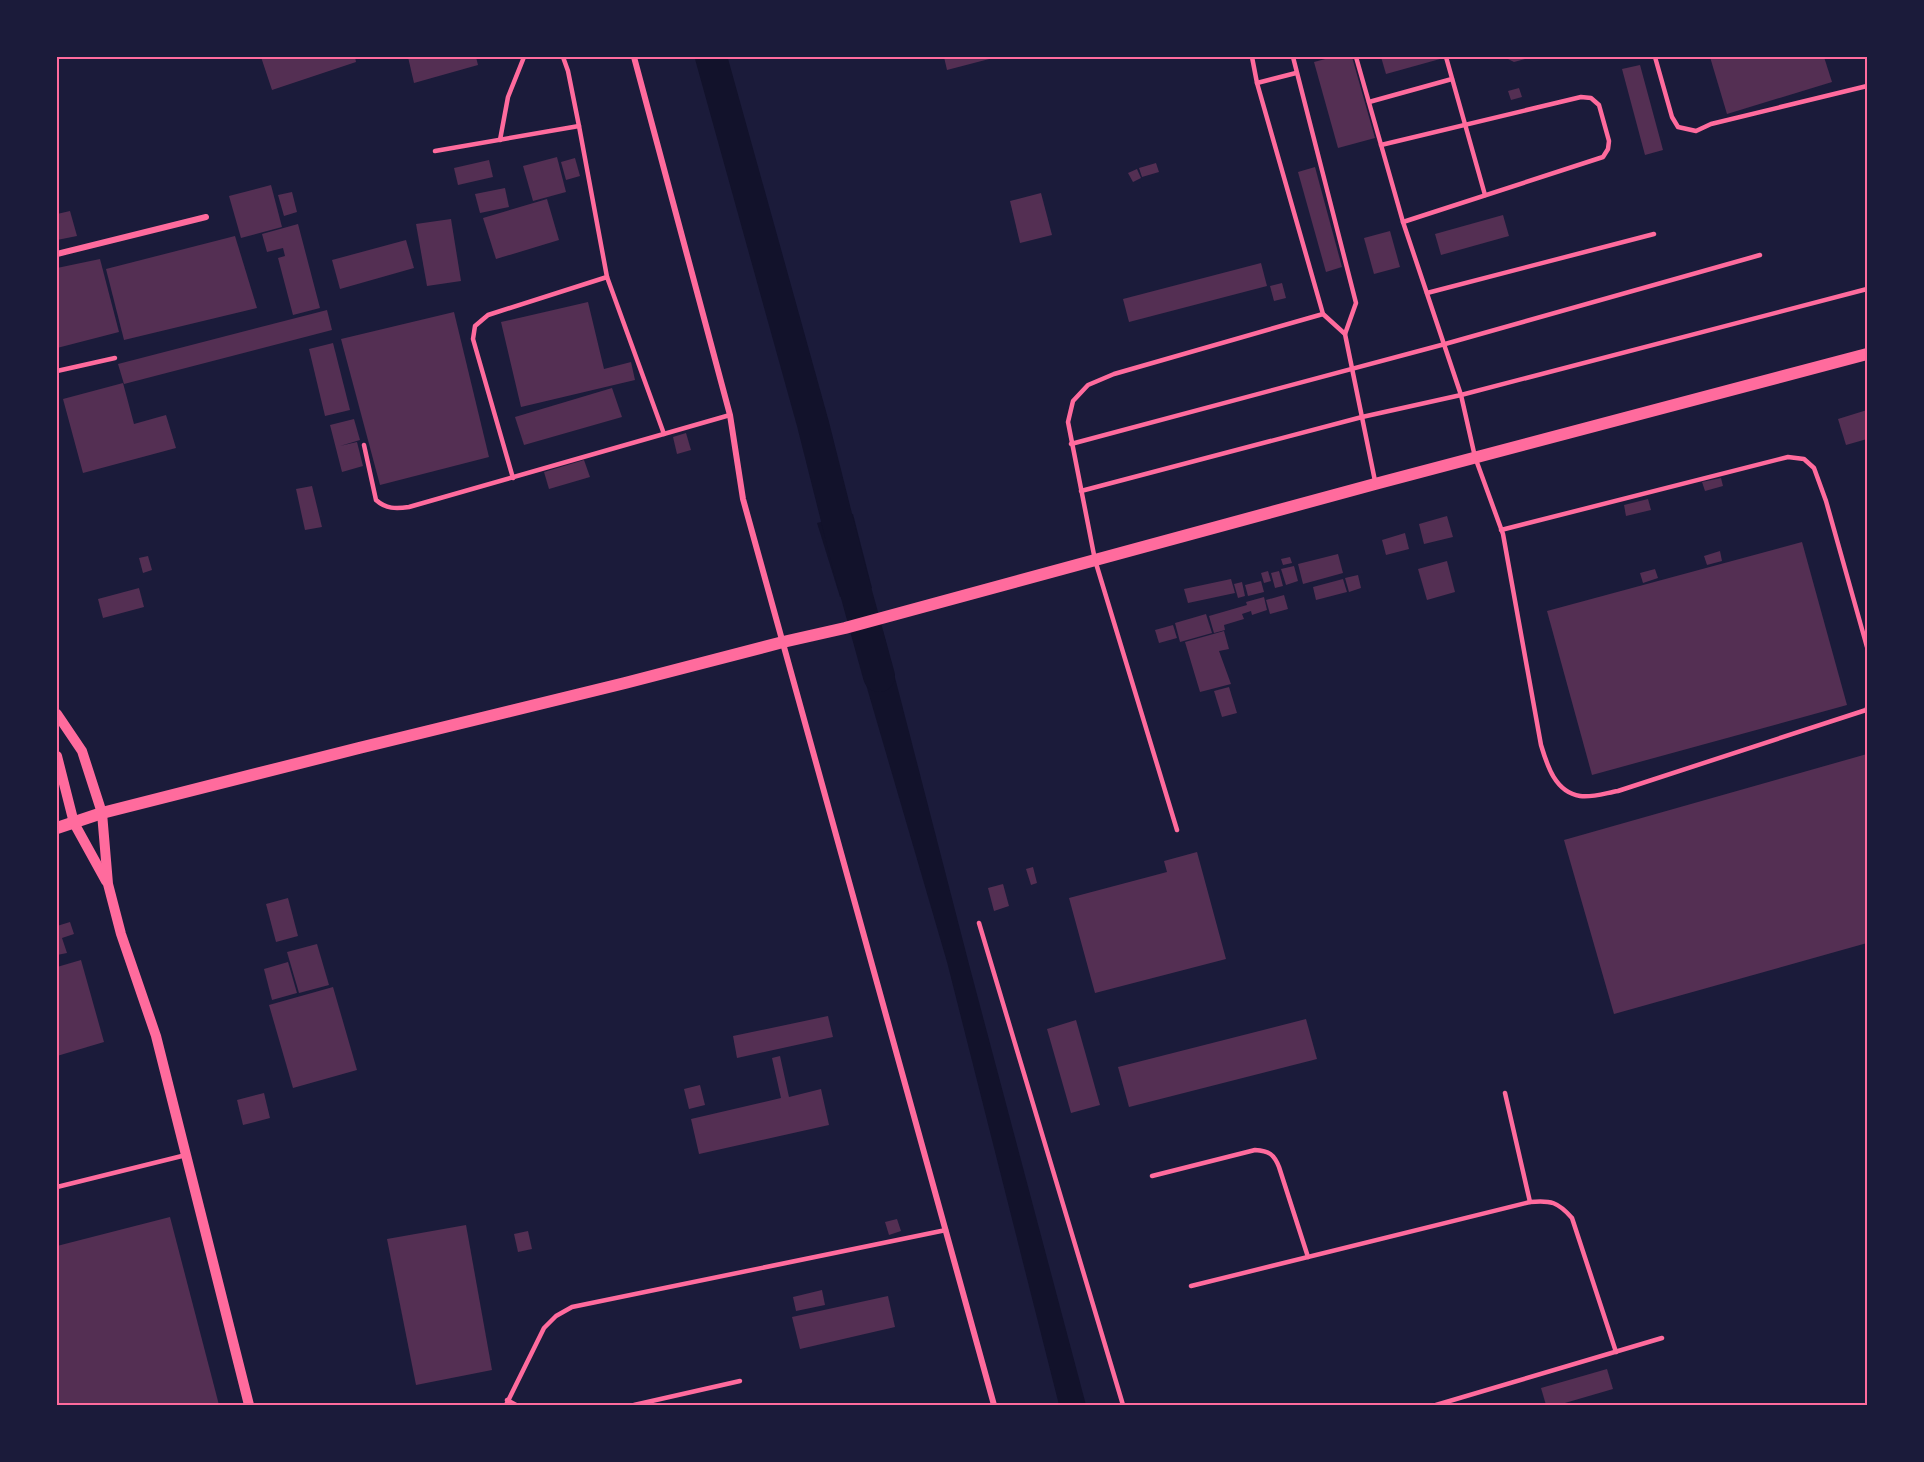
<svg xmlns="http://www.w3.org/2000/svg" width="1924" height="1462" viewBox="0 0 1924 1462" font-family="Helvetica,sans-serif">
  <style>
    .water { fill: #12122b }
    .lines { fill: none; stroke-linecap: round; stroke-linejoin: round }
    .river { stroke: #12122b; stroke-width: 32 }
    .building { fill: #542f53 }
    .service { stroke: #ff6b9d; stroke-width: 4.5 }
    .minor { stroke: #ff6b9d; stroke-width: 6 }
    .tertiary { stroke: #ff6b9d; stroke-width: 10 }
    .secondary { stroke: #ff6b9d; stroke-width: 12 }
    .neatline { fill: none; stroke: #ff6b9d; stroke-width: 2 }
  </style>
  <rect width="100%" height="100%" fill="#1b1b3a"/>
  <g class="water">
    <polygon points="853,514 872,588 840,597 817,523"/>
    <polygon points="883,631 970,968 1086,1405 1059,1405 947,962 853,640"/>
  </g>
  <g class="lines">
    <polyline class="river" points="711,57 813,424 849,567 879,676"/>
  </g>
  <g class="building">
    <polygon points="261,57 355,57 356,62 272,90"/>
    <polygon points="408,57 476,57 478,65 414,83"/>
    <polygon points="944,57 993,57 993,58 947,70"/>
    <polygon points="1333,57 1352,57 1375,138 1338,148 1314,62"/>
    <polygon points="1381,57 1440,57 1440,59 1386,74"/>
    <polygon points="1504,57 1529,57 1529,58 1514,62"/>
    <polygon points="1710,57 1824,57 1832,82 1727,114"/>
    <polygon points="1640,65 1663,150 1645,155 1622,69"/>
    <polygon points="1519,88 1522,97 1511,100 1508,91"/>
    <polygon points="557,157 566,192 533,201 523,166"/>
    <polygon points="575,158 580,176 566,180 561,162"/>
    <polygon points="489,160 493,177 458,185 454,168"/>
    <polygon points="1156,163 1159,172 1142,177 1139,168"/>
    <polygon points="1315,167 1342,267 1326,272 1298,172"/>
    <polygon points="1137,169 1141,178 1133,182 1128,173"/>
    <polygon points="271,185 282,227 241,238 229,196"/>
    <polygon points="505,188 509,207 480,213 475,194"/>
    <polygon points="292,192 297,212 284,216 278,195"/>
    <polygon points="1041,193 1052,235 1020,243 1010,201"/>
    <polygon points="547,199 559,240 496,259 483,218"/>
    <polygon points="70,211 77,236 57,240 57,214"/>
    <polygon points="1503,215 1509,236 1441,255 1435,234"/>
    <polygon points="451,219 461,281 427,286 416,224"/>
    <polygon points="298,224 320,308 293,315 278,258 285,256 283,248 267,252 262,234"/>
    <polygon points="1390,231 1400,267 1374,274 1364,238"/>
    <polygon points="235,236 257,308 124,340 106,269"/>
    <polygon points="406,240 414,268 340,289 332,260"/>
    <polygon points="100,259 119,332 57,348 57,268"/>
    <polygon points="1261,263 1267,286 1129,322 1123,299"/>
    <polygon points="1282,283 1286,298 1274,301 1270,286"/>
    <polygon points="588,302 604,369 631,362 635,380 521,407 501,322"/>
    <polygon points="327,310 332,330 124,384 118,364"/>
    <polygon points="454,312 489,457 380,485 341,339"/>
    <polygon points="333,343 350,410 325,416 309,349"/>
    <polygon points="123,383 134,424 166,415 176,448 83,473 63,399"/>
    <polygon points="612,388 622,417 524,445 515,417"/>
    <polygon points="1867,410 1867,439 1846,445 1838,419"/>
    <polygon points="354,419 360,440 340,446 357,442 363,466 342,472 330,425"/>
    <polygon points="686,433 691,450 677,454 673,437"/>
    <polygon points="584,460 590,477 549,489 544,472"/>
    <polygon points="1721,478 1723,486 1705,491 1702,482"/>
    <polygon points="312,486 322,527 305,530 296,489"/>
    <polygon points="1648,499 1651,510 1626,516 1624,505"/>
    <polygon points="1447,516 1453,537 1424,544 1419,524"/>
    <polygon points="1405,533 1409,549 1386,555 1382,540"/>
    <polygon points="1802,542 1847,705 1592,775 1547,611"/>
    <polygon points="1720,551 1722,561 1707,565 1704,556"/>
    <polygon points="1338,554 1343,573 1303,584 1298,564"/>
    <polygon points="148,556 152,570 143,573 139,558"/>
    <polygon points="1290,557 1292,563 1283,565 1281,559"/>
    <polygon points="1447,561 1455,592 1427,600 1418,569"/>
    <polygon points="1294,566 1298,581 1286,585 1281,569"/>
    <polygon points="1655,569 1658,578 1643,583 1640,573"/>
    <polygon points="1268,571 1271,581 1264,583 1261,573"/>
    <polygon points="1279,571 1283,586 1275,588 1271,573"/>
    <polygon points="1358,575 1361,588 1349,592 1345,578"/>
    <polygon points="1231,579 1235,593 1188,603 1184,589"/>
    <polygon points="1343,579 1347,592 1316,600 1313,587"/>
    <polygon points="1261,581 1264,592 1248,596 1245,585"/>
    <polygon points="1242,582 1245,596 1238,598 1234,584"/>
    <polygon points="139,588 144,607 103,618 98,599"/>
    <polygon points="1284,595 1288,609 1270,614 1266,600"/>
    <polygon points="1264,597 1267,610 1252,615 1251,611 1242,614 1244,619 1224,625 1225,630 1214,633 1209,616 1247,605 1246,602"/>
    <polygon points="1206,614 1212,633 1180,642 1175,623"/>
    <polygon points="1173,625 1177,638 1159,643 1155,630"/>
    <polygon points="1224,631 1229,649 1219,651 1231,684 1200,692 1185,642"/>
    <polygon points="1229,687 1237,713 1222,717 1214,691"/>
    <polygon points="1867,754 1867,943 1614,1014 1564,840"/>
    <polygon points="1197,852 1226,959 1095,993 1069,898 1167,872 1164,861"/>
    <polygon points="1033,867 1037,883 1031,885 1026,869"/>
    <polygon points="1003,884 1009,906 994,911 988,888"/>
    <polygon points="288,898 298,936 276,942 266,904"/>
    <polygon points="70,922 74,934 62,938 67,953 57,955 57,926"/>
    <polygon points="317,944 329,985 299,993 287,952"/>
    <polygon points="81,960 104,1042 57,1056 57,967"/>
    <polygon points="288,962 297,993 272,1000 264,969"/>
    <polygon points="333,987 357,1070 293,1088 269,1005"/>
    <polygon points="828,1016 833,1037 737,1058 733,1036"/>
    <polygon points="1306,1019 1317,1059 1129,1107 1118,1067"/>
    <polygon points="1076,1020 1100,1105 1071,1113 1047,1029"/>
    <polygon points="780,1056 789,1097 821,1089 829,1125 699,1154 691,1119 781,1098 772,1058"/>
    <polygon points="700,1085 705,1105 689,1109 684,1089"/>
    <polygon points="264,1093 270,1118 243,1125 237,1100"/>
    <polygon points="170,1217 219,1405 57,1405 57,1246"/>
    <polygon points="897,1219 901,1231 889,1235 885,1222"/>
    <polygon points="466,1225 492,1370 416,1385 387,1239"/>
    <polygon points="528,1231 532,1249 518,1252 514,1234"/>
    <polygon points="822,1290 825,1305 796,1311 793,1297"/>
    <polygon points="888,1296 895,1327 800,1349 792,1317"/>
    <polygon points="1607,1369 1613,1389 1558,1405 1546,1405 1541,1388"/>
  </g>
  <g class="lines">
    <g class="service">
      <polyline points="563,57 568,71 579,126 607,277"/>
      <polyline points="1252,57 1257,83 1323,314 1345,334"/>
      <polyline points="1293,57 1356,303 1345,334 1375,481"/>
      <path d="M1356 57 1403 222 1461 395 1475 457 1503 534 1541 745C1547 765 1555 792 1580 796 1591 798 1606 793 1618 791L1866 710 1867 708"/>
      <polyline points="1446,57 1485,195"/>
      <polyline points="1655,57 1672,117 1678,127 1696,131 1711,124 1867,86"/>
      <polyline points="1257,83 1296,73"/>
      <polyline points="1369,102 1452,79"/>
      <polyline points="500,140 508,97 524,57"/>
      <polyline points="1381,145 1581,97 1591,98 1599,105 1609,141 1608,149 1603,157 1403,222"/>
      <polyline points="435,151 579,126"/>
      <polyline points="1427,293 1654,234"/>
      <polyline points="57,371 115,358"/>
      <polyline points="1071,444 1445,344 1760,255"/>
      <path d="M364 445 376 500C386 509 396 509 409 507L730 415"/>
      <polyline points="513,478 473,339 475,326 488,315 607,277 664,434"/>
      <polyline points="1081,491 1362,417 1461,395 1867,289"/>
      <polyline points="1501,530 1788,457 1804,459 1814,468 1826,501 1867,647"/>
      <polyline points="1177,830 1095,560 1068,422 1073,401 1088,385 1114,374 1323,314"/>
      <polyline points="979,923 1123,1405"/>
      <polyline points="1505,1093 1530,1202"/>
      <path d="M1152 1176 1255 1150C1269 1151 1274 1154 1279 1167L1308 1257"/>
      <polyline points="57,1187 186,1155"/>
      <path d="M1191 1286 1530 1202C1551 1200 1558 1202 1572 1218L1616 1352"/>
      <polyline points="507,1400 516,1405"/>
      <polyline points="506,1405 544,1328 556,1316 572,1307 946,1230"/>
      <polyline points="634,1405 740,1381"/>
      <polyline points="1436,1405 1662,1338"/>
    </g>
    <g class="minor">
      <polyline points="634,57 730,415 743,499 994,1405"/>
      <polyline points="57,254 206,217"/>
    </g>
    <g class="tertiary">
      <polyline points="57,714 82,751 102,813 108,884 121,934 156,1036 249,1405"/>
      <polyline points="57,756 74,823 106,881"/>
    </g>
    <polyline class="secondary" points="57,828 102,813 359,748 625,683 783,642 845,628 1375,484 1867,354"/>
  </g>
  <rect width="1924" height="1462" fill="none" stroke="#1b1b3a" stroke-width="117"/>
  <rect x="58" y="58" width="1808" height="1346" class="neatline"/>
</svg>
